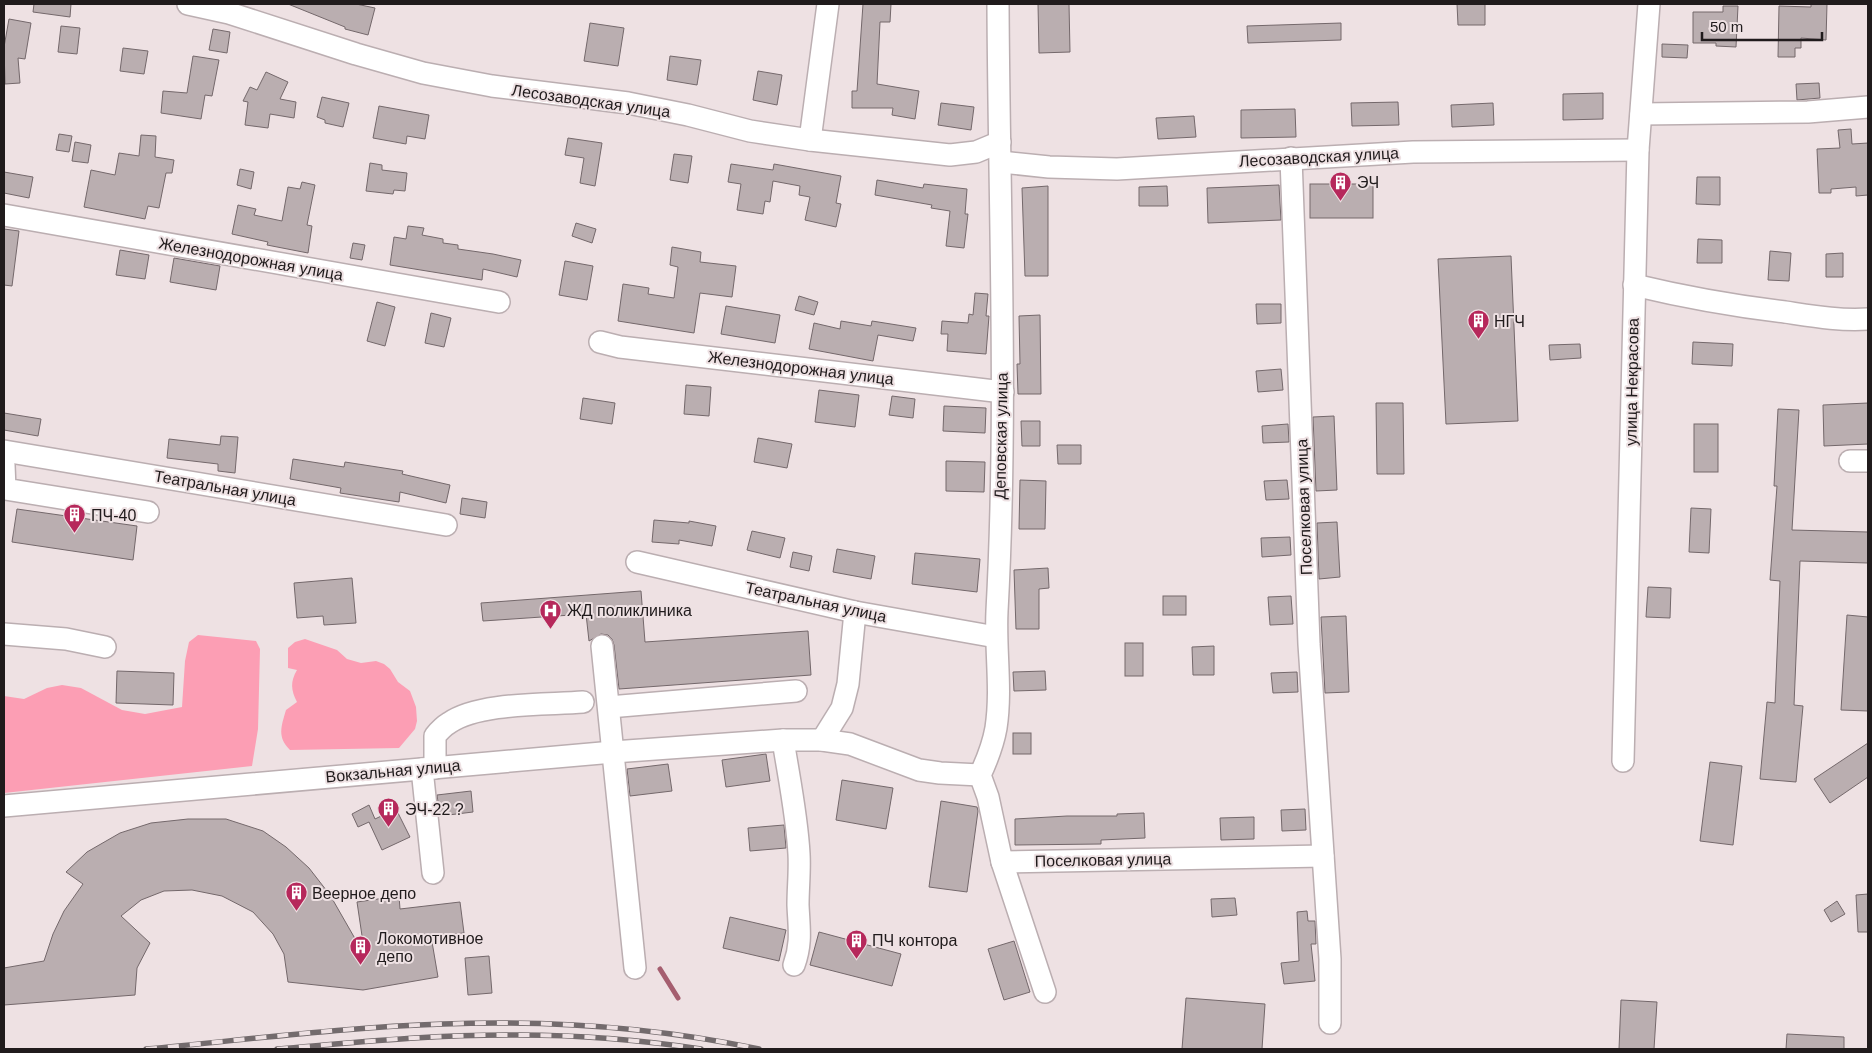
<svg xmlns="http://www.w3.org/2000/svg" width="1872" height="1053" viewBox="0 0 1872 1053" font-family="Helvetica,sans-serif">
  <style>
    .green { fill: #fc9eb4 }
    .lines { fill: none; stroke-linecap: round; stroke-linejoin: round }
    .stream { stroke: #a55e6f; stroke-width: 5 }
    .building { fill: #baaeb0; stroke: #74686b }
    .minor-casing { stroke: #bbaeb1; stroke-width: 24 }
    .minor { stroke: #fff; stroke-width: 21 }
    .rail-casing { stroke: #736b6d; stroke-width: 5.5 }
    .rail { stroke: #eee1e3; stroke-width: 4; stroke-dasharray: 11; stroke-linecap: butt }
    .labels { text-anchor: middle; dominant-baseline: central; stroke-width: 4; stroke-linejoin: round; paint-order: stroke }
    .street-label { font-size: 16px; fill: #201b1c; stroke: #eee1e3 }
    .poi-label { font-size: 16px; fill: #201b1c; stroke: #eee1e3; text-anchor: start }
  </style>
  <rect width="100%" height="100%" fill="#eee1e3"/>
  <g class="green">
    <polygon points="198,635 256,641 260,649 258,729 252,766 4,793 4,696 24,699 47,688 62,685 81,688 122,710 145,714 182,707 185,661 189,642"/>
    <path d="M305 639 337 650 347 659 361 663 376 661 384 664 390 669 398 682 410 691 416 707 417 721 415 729 399 748 290 750C277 737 281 727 286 710L297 702C291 690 290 682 297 670L288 668V648L295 642Z"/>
  </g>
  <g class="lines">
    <polyline class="stream" points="660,969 678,998"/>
  </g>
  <g class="building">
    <polygon points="34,4 71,4 70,17 33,12"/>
    <polygon points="288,4 356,4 375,8 368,35 345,29 345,27"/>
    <polygon points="863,4 891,4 890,22 880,22 877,84 919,91 915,119 892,115 893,108 852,108 852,91 857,91"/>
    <polygon points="1038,4 1069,4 1070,52 1039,53"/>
    <polygon points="1457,4 1485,4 1485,25 1458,25"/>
    <polygon points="1811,4 1827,4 1826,40 1801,38 1801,48 1795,48 1795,57 1778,57 1779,6 1811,7"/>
    <polygon points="1723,6 1738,6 1736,47 1716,46 1716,43 1693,43 1693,12 1723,12"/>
    <polygon points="9,19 31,23 25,59 18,58 20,83 5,84 4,47"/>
    <polygon points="590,23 624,28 618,66 584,61"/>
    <polygon points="1341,23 1341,40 1248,43 1247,26"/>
    <polygon points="61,26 80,28 77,54 58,52"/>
    <polygon points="213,29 230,32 227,53 209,50"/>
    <polygon points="1662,44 1688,45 1687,58 1662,57"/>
    <polygon points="123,48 148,51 144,74 120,71"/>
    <polygon points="193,56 219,60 212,96 205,95 201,119 161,113 163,91 187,93"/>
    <polygon points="670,56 701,60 697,85 667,80"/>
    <polygon points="758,71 782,75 777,105 753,100"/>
    <polygon points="266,72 288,82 280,99 296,102 294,118 270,114 268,128 245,125 248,102 243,101 250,87 257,90"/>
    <polygon points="1819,83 1820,98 1797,100 1796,84"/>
    <polygon points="1603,93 1603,119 1563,120 1563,94"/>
    <polygon points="322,97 349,103 343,127 325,123 325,120 317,117"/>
    <polygon points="1398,102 1399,125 1352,126 1351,103"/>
    <polygon points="941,103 974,107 971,130 938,125"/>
    <polygon points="1493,103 1494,125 1452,127 1451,105"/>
    <polygon points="379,106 429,115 425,139 407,136 406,144 373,138"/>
    <polygon points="1295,109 1296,137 1241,138 1241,110"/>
    <polygon points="1194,116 1196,137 1158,139 1156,118"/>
    <polygon points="1851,129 1852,144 1868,143 1868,195 1856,196 1856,187 1831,189 1831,193 1819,193 1817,149 1840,148 1838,130"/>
    <polygon points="59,134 72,136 69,152 56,150"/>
    <polygon points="141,135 156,136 155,157 174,160 172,173 166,173 159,208 148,206 145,219 84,207 91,170 115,175 119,153 139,156"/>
    <polygon points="568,138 602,143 595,186 580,183 584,158 565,155"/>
    <polygon points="75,142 91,145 88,163 72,161"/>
    <polygon points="674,154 692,156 688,183 670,180"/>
    <polygon points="370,163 382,165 382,170 407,173 405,191 394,190 393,194 366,191"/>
    <polygon points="731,164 773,170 774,164 841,176 836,203 841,204 836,227 805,220 810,197 799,195 800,186 773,181 770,202 765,201 763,214 737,210 741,184 728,182"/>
    <polygon points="240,169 254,172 251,189 237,185"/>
    <polygon points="4,172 33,177 29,198 4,193"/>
    <polygon points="1697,177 1720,177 1720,205 1696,204"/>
    <polygon points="877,180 923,188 924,184 967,189 965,214 968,214 964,248 946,246 950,211 931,208 932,205 875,195"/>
    <polygon points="302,182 315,185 307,225 312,226 308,253 267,245 268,242 232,234 238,205 256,209 254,215 282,221 288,187 300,189"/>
    <rect x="1310" y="184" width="63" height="34"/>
    <polygon points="1279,185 1281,220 1208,223 1207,188"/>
    <polygon points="1048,186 1048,276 1025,276 1022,188"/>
    <polygon points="1167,186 1168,206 1139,206 1139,187"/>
    <polygon points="576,223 596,229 592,243 572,236"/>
    <polygon points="408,226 424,228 422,235 443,239 443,243 458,245 458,249 493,254 521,260 517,277 483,269 482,280 390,265 394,237 406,239"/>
    <polygon points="4,229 19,231 12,286 4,285"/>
    <polygon points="1698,239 1722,240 1722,263 1697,263"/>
    <polygon points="353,243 365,245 362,260 350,258"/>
    <polygon points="672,247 701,252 700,262 736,266 732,297 700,293 694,333 618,321 623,284 649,288 648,294 674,298 678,267 670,265"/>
    <polygon points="120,250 149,255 145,279 116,275"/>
    <polygon points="1770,251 1791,253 1789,281 1768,280"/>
    <polygon points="1843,253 1843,277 1826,277 1826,254"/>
    <polygon points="1511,256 1518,421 1446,424 1438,259"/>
    <polygon points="174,258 220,266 216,290 170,282"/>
    <polygon points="565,261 593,266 587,300 559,295"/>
    <polygon points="975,293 988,294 986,316 989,316 986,354 947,351 948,334 941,334 942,321 968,323 969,314 973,315"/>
    <polygon points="799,296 818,302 814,315 795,310"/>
    <polygon points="377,302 395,307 385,346 367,341"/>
    <polygon points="1256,304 1281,304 1281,323 1257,324"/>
    <polygon points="726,306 780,315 775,343 721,334"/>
    <polygon points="431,313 451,318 444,347 425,343"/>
    <polygon points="1040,315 1041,394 1018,394 1017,364 1020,364 1019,316"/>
    <polygon points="841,321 871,326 872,321 916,328 913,341 878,335 873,361 809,349 814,323 840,329"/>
    <polygon points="1693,342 1733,344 1732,366 1692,364"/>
    <polygon points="1580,344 1581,358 1550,360 1549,345"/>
    <polygon points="1281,369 1283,390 1258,392 1256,371"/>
    <polygon points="686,385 711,387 709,416 684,414"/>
    <polygon points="819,390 859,395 855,427 815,422"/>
    <polygon points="892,396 915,399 913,418 889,415"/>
    <polygon points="583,398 615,403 612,424 580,419"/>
    <polygon points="1376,403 1403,403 1404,474 1377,474"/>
    <polygon points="1868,403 1868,444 1824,446 1823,405"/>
    <polygon points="944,406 986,408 985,433 943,431"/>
    <polygon points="1778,409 1799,410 1792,530 1868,532 1868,563 1800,561 1794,705 1803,706 1796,782 1760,779 1767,702 1775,703 1780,581 1770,580 1777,486 1774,486"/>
    <polygon points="4,413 41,419 38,436 4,430"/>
    <polygon points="1334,416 1337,490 1316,491 1313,417"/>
    <polygon points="1021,421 1040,421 1040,446 1022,446"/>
    <polygon points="1288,424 1289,442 1263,443 1262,426"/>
    <rect x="1694" y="424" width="24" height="48"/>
    <polygon points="221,436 238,437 235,473 218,471 218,464 167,458 169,439 220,445"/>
    <polygon points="758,438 792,444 787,468 754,462"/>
    <polygon points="1057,445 1081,445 1081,464 1058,464"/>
    <polygon points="293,459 344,467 345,462 403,471 402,474 450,485 446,503 400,492 399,502 340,493 341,488 290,479"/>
    <polygon points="946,461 985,462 984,492 946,491"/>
    <polygon points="1020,480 1046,481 1045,529 1019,529"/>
    <polygon points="1287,480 1289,499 1266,500 1264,481"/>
    <polygon points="462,498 487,502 485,518 460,514"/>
    <polygon points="1691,508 1711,509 1709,553 1689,552"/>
    <polygon points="17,509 137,526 133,560 12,542"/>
    <polygon points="654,520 689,523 689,521 716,526 712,546 679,540 679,544 652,542"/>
    <polygon points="1337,522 1340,577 1319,579 1317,523"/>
    <polygon points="752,531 785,538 780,558 747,550"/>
    <polygon points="1290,537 1291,555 1262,557 1261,538"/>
    <polygon points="837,549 875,556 871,579 833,572"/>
    <polygon points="793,552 812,556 809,571 790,567"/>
    <polygon points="915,553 980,559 977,592 912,584"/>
    <polygon points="1048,568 1049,588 1039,589 1039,629 1016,629 1014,570"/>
    <polygon points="352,578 356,623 324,625 323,616 297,618 294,583"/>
    <polygon points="1648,587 1671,588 1670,618 1646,617"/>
    <polygon points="641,591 645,642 808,631 811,675 619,689 614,645 612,639 608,635 601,634 589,641 586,614 483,621 481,603"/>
    <rect x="1163" y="596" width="23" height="19"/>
    <polygon points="1291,596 1293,624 1270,625 1268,597"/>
    <polygon points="1847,615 1868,617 1868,711 1841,710"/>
    <polygon points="1346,616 1349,692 1325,693 1321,617"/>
    <rect x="1125" y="643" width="18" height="33"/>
    <polygon points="1214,646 1214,675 1193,675 1192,647"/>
    <polygon points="117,671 174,673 173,705 116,703"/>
    <polygon points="1045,671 1046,690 1014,691 1013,672"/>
    <polygon points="1297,672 1298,692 1273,693 1271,673"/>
    <rect x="1013" y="733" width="18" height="21"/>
    <polygon points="1868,743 1868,777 1830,803 1814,779"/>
    <polygon points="766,754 770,781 726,787 722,760"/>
    <polygon points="1710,762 1742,766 1733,845 1700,841"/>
    <polygon points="668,764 672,791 630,796 627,769"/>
    <polygon points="842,780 893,788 886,829 836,820"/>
    <polygon points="471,791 473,812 440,816 437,795"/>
    <polygon points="941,801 977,807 978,811 967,892 929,887"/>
    <polygon points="369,805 375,819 396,809 410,837 382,850 369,822 358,827 352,814"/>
    <polygon points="1305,809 1306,830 1282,831 1281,810"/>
    <polygon points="1144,813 1145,838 1101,840 1101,844 1015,845 1015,819 1067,816 1117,816 1117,814"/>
    <polygon points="1254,817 1254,839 1221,840 1220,818"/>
    <polygon points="188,819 226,819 263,831 286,847 309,868 330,895 365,956 357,902 399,896 400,909 460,902 464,933 431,936 438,977 363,990 288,982 284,954 273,934 253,912 222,896 192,890 164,891 141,900 121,916 150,943 137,968 135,995 4,1005 4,968 44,961 53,934 64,911 83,884 66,872 87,852 120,833 151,823"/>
    <polygon points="784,825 786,848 750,851 748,828"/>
    <polygon points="1868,894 1868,932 1858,932 1856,895"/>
    <polygon points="1235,898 1237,915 1212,917 1211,899"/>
    <polygon points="1837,901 1845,914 1831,922 1824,910"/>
    <polygon points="1307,911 1308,921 1315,921 1316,944 1311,944 1315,981 1284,984 1281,963 1299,961 1297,912"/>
    <polygon points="730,917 786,930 779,961 723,948"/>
    <polygon points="819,932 901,954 892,986 810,965"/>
    <polygon points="1014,941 1030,992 1004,1000 988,949"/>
    <polygon points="489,956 492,993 468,995 465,958"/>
    <polygon points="1186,998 1265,1004 1262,1049 1182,1049"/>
    <polygon points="1621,1000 1657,1002 1654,1049 1619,1049"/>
    <polygon points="1787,1034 1844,1037 1844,1049 1786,1049"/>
  </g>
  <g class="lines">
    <defs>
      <g id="minor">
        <polyline points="188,4 229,13 356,54 423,73 492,86 628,103 688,115 750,131 810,140 950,155 976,152 1000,142"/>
        <path d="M998 4C999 206 1008 409 997 611 995 650 1002 689 996 728 993 745 987 760 980 775L988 797 1002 862 1045 992"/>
        <polyline points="1641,114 1808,112 1868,107"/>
        <polyline points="810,140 828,4"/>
        <polyline points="1291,158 1309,644 1330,959 1330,1023"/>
        <polyline points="1001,162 1049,167 1117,169 1413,152 1638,150"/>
        <polyline points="4,215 499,302"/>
        <path d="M1634 285C1684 297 1734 306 1785 312 1812 316 1840 321 1868 319"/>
        <polyline points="600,342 620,347 1003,392"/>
        <polyline points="4,451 446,525"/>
        <polyline points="1850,461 1868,461"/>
        <polyline points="4,465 5,489 148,512"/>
        <polyline points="637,562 855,612 996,637"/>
        <polyline points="4,634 66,639 105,647"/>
        <polyline points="602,646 635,968"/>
        <polyline points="609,707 796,691"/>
        <path d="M783 740C789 778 797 816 799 854 800 871 798 888 798 905 799 928 802 943 794 965"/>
        <polyline points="822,740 842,708 848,684 855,612"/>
        <polyline points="1623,761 1638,150 1649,4"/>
        <path d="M435 768V736C439 731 444 726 449 723 479 702 547 705 583 702"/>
        <polyline points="422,769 433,873"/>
        <polyline points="4,806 613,752 783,740 822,740 850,744 919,770 940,773 980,775"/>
        <polyline points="1002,862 1323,856"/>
      </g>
    </defs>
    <use href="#minor" class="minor-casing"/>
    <use href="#minor" class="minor"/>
    <defs>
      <g id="rail">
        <path d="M146 1049C245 1040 344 1027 443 1024 549 1020 655 1027 759 1049"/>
        <path d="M277 1049C358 1042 439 1034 520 1035 580 1035 641 1040 701 1049"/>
      </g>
    </defs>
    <use href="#rail" class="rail-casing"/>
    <use href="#rail" class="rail"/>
  </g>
  <defs>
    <symbol id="building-pin" viewBox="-11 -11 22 30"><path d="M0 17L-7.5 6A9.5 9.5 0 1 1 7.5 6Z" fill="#b6285b" stroke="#eee1e3"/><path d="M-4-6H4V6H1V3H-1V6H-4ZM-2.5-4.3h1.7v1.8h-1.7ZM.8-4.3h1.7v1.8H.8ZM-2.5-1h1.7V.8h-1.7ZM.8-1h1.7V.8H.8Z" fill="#fff"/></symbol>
    <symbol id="hospital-pin" viewBox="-11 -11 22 30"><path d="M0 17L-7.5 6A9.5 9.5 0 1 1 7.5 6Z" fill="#b6285b" stroke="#eee1e3"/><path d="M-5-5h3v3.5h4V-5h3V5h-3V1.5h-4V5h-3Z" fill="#fff"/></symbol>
  </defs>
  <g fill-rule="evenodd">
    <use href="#building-pin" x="1328" y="170" width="25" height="34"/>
    <use href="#building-pin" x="1466" y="308" width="25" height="34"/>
    <use href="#building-pin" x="62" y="502" width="25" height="34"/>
    <use href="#hospital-pin" x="538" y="598" width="25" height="34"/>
    <use href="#building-pin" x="376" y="796" width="25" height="34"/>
    <use href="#building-pin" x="284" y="880" width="25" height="34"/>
    <use href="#building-pin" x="844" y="928" width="25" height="34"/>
    <use href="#building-pin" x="348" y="934" width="25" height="34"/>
  </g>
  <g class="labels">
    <g class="street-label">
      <text transform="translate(591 101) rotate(8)">Лесозаводская улица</text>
      <text transform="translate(1319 157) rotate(-3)">Лесозаводская улица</text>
      <text transform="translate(251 259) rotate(10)">Железнодорожная улица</text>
      <text transform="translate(801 368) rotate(7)">Железнодорожная улица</text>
      <text transform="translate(1632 382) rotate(-89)">улица Некрасова</text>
      <text transform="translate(1001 436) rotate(-89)">Деповская улица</text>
      <text transform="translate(225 488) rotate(10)">Театральная улица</text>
      <text transform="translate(1304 507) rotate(-92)">Поселковая улица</text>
      <text transform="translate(816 602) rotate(12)">Театральная улица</text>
      <text transform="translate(393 771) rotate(-5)">Вокзальная улица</text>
      <text transform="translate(1103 860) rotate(-1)">Поселковая улица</text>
    </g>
    <g class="poi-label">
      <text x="1357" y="182">ЭЧ</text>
      <text x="1494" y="321">НГЧ</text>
      <text x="91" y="515">ПЧ-40</text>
      <text x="567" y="610">ЖД поликлиника</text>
      <text x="405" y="809">ЭЧ-22 ?</text>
      <text x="312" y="893">Веерное депо</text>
      <text x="377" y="938">Локомотивное<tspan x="377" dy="18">депо</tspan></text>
      <text x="872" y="940">ПЧ контора</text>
    </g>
  </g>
  <rect width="1872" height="1053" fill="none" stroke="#201b1c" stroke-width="10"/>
  <path d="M1702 32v8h120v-8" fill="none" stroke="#201b1c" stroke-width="2.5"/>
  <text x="1710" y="32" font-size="15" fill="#201b1c" stroke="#eee1e3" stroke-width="4" paint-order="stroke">50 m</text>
</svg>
